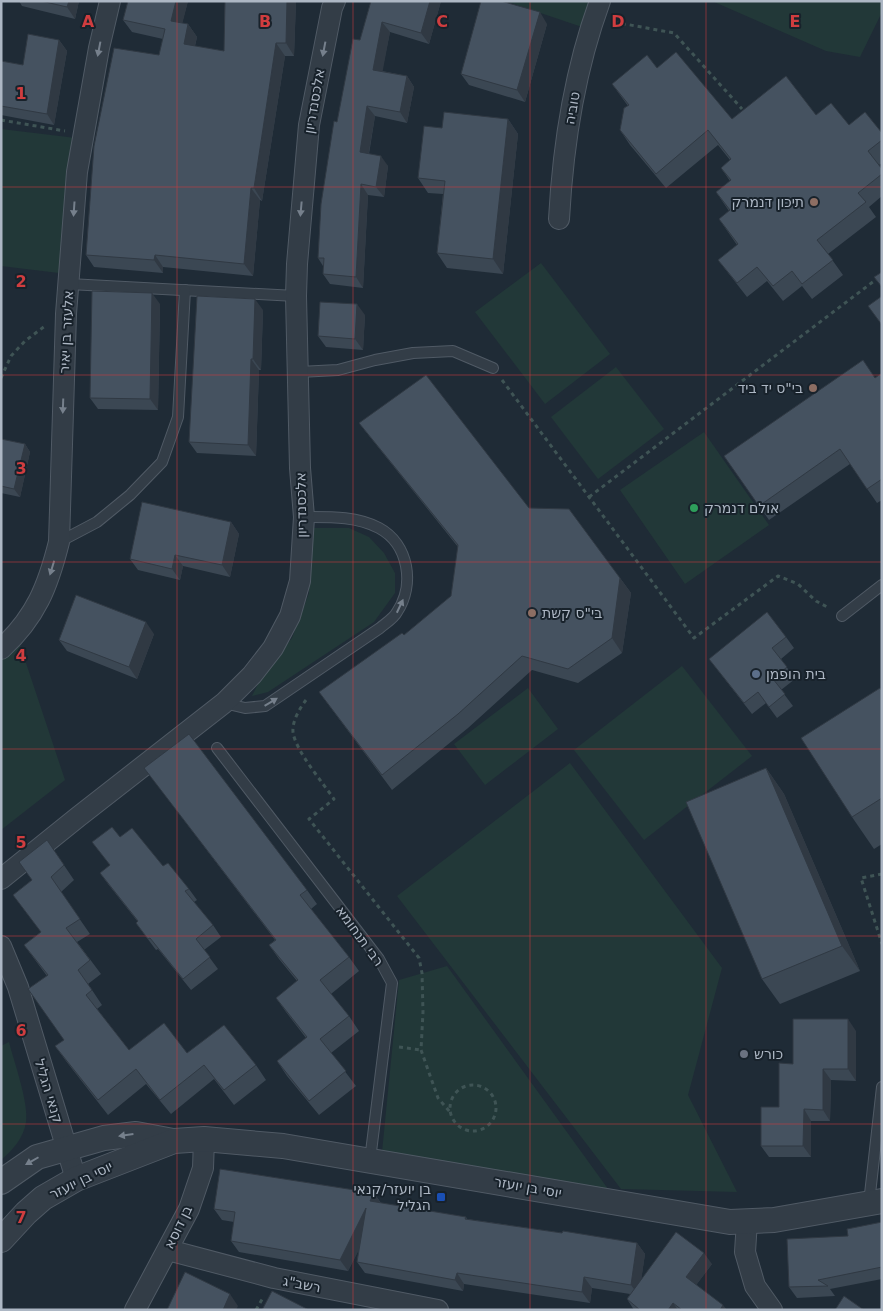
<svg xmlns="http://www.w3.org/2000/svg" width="883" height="1311" viewBox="0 0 883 1311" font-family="'DejaVu Sans',Heebo,sans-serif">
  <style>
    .green { fill: #223838 }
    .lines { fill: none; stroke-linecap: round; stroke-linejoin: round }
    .service-casing { stroke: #505a65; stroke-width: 12 }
    .minor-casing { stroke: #505a65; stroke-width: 22 }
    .tertiary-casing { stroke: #505a65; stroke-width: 26 }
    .path { stroke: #3f5455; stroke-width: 3; stroke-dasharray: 4 4; stroke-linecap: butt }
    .service { stroke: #333d47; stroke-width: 10 }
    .minor { stroke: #333d47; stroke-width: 20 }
    .tertiary { stroke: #333d47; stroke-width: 24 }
    .wall { fill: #3b4753 }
    .shaded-wall { fill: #303943 }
    .building { fill: #455260; stroke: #303943 }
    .oneway { fill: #76808c }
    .grid { fill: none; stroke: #d03d3f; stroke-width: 1; stroke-opacity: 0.55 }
    .education-dot { fill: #8d6e63; stroke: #18222b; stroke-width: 2 }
    .leisure-dot { fill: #2e9e5b; stroke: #18222b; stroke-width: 2 }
    .service-dot { fill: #5c6f8a; stroke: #18222b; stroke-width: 2 }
    .worship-dot { fill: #6b7280; stroke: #18222b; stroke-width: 2 }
    .transit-dot { fill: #1a4fb4; stroke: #18222b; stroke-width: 2 }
    .labels { text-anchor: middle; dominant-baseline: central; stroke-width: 4; stroke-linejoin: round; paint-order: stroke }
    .street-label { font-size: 14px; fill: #adb7c4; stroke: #18222b }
    .poi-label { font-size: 14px; fill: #adb7c4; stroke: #18222b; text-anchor: start }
    .grid-label { font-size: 16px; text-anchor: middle; font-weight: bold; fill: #d03d3f; stroke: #18222b; stroke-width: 4; stroke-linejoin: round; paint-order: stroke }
  </style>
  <rect width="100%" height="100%" fill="#1f2b36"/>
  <g class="green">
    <polygon points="505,1 591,1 582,27"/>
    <polygon points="712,1 882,1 882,12 860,57 826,51"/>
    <polygon points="1,129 76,138 59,273 1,266"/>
    <polygon points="541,263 610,354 545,404 475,312"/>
    <polygon points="616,367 664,429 598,479 551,417"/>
    <polygon points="704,432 769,525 685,584 620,490"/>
    <polygon points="309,528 349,528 369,537 384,553 395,573 395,593 374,622 268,692 252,696 262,676 292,638 309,593"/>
    <polygon points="19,642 65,780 1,830 1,660"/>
    <polygon points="682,666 752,756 644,840 574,750"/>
    <polygon points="528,688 558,729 485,785 454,744"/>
    <polygon points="570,763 722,968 688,1095 737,1192 621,1189 397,896"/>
    <polygon points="447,966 611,1193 381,1162 399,980"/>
    <path d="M9 1042C14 1062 29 1103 26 1122 24 1137 13 1150 1 1160V1046Z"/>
  </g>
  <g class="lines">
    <defs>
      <g id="service">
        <polyline points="69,284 296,296"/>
        <polyline points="299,372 338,370 375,360 413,353 453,351 493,368"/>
        <polyline points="59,542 97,522 130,495 162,462 178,417 185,290"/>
        <polyline points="842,616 882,585"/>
        <path d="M224 703 245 708 265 706 380 628C386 623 394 618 397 612 415 585 409 544 379 528 356 516 330 517 304 517"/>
        <polyline points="217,748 379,959 392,983 370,1160"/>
        <polyline points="869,1203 882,1087"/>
      </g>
      <g id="minor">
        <path d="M559 219C563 144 574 72 600 1"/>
        <path d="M1 649C36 617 48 586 59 542L66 314 77 172 99 48 110 1"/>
        <polyline points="1,879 78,817 224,703 252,675 273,648 290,616 300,581 304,517 300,468 296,296 297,264 309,125 332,8 335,1"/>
        <polyline points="1,946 18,987 76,1179"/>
        <polyline points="747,1221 745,1252 755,1286 772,1310"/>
        <polyline points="168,1250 274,1278 438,1310"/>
        <polyline points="135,1310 189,1209 203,1168 204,1139"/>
      </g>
      <g id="tertiary">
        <polyline points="1,1182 37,1157 104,1138 136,1134 173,1141"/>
        <polyline points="1,1240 26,1213 43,1198 76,1179 174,1141 204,1139 283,1146 730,1222 774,1220 882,1201"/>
      </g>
    </defs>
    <use href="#service" class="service-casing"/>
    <use href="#minor" class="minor-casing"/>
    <use href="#tertiary" class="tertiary-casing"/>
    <g class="path">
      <polyline points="614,22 674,33 742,109"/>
      <polyline points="1,120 65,131"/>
      <polyline points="1,378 11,356 25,341 45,326"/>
      <polyline points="502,380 694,638 778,576 798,584 816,601 829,608"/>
      <polyline points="589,497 882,275"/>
      <path d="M306 700C300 708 292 721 293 732 295 750 323 783 334 799L309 819 419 958 422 973 423 1012 421 1050 438 1098 450 1112"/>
      <polyline points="882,874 861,878 882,944"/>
      <polyline points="399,1047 421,1050"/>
      <circle cx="473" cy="1108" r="23"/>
      <polyline points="256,1310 264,1296"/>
    </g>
    <use href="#service" class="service"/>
    <use href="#minor" class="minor"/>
    <use href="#tertiary" class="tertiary"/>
  </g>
  <g class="wall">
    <polygon points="19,1 79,1 75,19 22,6"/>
    <polygon points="128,1 188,1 182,23 188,24 197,37 195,46 224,51 225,1 296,1 294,56 285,56 262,201 260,200 253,276 163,267 163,273 94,267 86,255 159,55 163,39 132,32 123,20"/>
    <polygon points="371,1 441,1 429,44 390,32 382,71 407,76 414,87 407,123 375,116 369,154 388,166 384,197 368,195 363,288 330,284 323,274 323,266 318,258 337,122"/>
    <polygon points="547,24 525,102 469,85 461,74"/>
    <polygon points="59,40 67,51 54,125 1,115 1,61 23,65"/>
    <polygon points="657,68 732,119 816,115 849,125 882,133 882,163 879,165 882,169 882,196 869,207 876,217 828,254 843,275 812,299 802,286 783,301 767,281 747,297 729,274 718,260 737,245 719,219 729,211 716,192 730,181 721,168 730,160 718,145 666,188 630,145 620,130 628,106 612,84"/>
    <polygon points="508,119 518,134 503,274 447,268 437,253 443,194 428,193 418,178"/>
    <polygon points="160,304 158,410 98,409 90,398"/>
    <polygon points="263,310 261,370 259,370 256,456 197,453 189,442"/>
    <polygon points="365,315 363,350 326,347 318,336"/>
    <polygon points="882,373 882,500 877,503 850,464 769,520 724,456 875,378"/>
    <polygon points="359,423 529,508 620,578 631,593 622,653 578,683 532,670 468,728 392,790 319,692 404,635 451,596 458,547 370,437"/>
    <polygon points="1,439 25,444 30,452 20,497 1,493"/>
    <polygon points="231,522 239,534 230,577 183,566 180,580 138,570 130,559"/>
    <polygon points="154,634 137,679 67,651 59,640"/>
    <polygon points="786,637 794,648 781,659 795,679 781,690 793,706 777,718 766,703 752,714 709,659"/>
    <polygon points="882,691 882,844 874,849 852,817"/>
    <polygon points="144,768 307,890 317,904 311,909 349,957 359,971 331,994 349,1016 359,1031 331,1053 356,1086 319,1115 287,1076 277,1061 306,1038 286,1012 276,998 297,981 279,959 269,945 275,940 155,782"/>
    <polygon points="766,768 784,794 860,971 780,1004 762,979"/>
    <polygon points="120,837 163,866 189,889 197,900 194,902 213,925 221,937 204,950 218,969 191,990 158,949 156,950 144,934 136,923 138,922 108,884 100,873 110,865 92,842"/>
    <polygon points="47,840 74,880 61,892 90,934 77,942 101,974 88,984 102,1005 97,1009 129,1050 187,1053 256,1065 266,1080 234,1105 214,1079 171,1114 146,1084 108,1115 66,1061 55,1046 64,1040 47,976 24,945 41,932 13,895 32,880"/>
    <polygon points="856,1031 856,1081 831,1080 830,1121 811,1121 811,1157 769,1157 761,1146 779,1107 793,1064"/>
    <polygon points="374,1193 381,1203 466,1217 467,1219 562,1233 637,1243 645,1254 641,1280 712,1264 696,1285 727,1310 634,1310 627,1299 630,1294 592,1288 590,1303 464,1284 463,1291 365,1273 357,1262 359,1249 348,1271 239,1252 231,1241 234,1222 222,1220 214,1209"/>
    <polygon points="882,1222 882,1279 830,1289 835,1296 797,1298 789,1287 848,1236"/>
  </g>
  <g class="shaded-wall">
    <polygon points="69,1 79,1 75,19 67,7"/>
    <polygon points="176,1 188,1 180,33 171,21"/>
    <polygon points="287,1 296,1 294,56 286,43"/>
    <polygon points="430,1 441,1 429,44 421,33"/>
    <polygon points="540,12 547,24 525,102 517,90"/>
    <polygon points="382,22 390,32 381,80 373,70"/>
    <polygon points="188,24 197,37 192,57 184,44"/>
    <polygon points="59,40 67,51 54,125 47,114"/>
    <polygon points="276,43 285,56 262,201 254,188"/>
    <polygon points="407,76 414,87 407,123 400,112"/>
    <polygon points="367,106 375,116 367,163 360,152"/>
    <polygon points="508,119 518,134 503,274 493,259"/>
    <polygon points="381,156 388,166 384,197 376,187"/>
    <polygon points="361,184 368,195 363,288 356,277"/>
    <polygon points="251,188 260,200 253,276 244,264"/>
    <polygon points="155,255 163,267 163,273 154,260"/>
    <polygon points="152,293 160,304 158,410 150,399"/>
    <polygon points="255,299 263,310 261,370 253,359"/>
    <polygon points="357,304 365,315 363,350 355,339"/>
    <polygon points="251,359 259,370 256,456 248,445"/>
    <polygon points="25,444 30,452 20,497 14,489"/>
    <polygon points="231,522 239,534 230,577 222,565"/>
    <polygon points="175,555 183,566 180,580 172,569"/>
    <polygon points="620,578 631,593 622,653 612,638"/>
    <polygon points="146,622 154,634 137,679 129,667"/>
    <polygon points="766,768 784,794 860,971 842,946"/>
    <polygon points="848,1019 856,1031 856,1081 848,1069"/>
    <polygon points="823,1069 831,1080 830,1121 823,1110"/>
    <polygon points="804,1109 811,1121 811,1157 803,1146"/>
    <polygon points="374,1193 382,1205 370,1201"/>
    <polygon points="366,1208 374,1220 348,1271 340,1260"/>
    <polygon points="637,1243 645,1254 639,1296 631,1285"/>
    <polygon points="704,1253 712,1264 694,1288 686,1277"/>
    <polygon points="457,1273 464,1284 463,1291 455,1280"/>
    <polygon points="584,1277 592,1288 590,1303 582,1292"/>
    <polygon points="230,1294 238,1306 236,1310 223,1310"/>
    <polygon points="673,1303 678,1310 668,1310"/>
    <polygon points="723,1305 727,1310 720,1310"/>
  </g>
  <g class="building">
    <polygon points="41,1 69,1 67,7"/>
    <polygon points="128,1 176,1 171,21 188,24 184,44 224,51 225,1 287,1 286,43 276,43 254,188 251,188 244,264 155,255 154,260 86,255 94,146 114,48 159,55 165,29 123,20"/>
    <polygon points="371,1 430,1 421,33 382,22 373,70 407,76 400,112 367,106 360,152 381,156 376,187 361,184 356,277 323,274 324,258 318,258 321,204 334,121 337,122 353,39 360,40"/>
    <polygon points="481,1 501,1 540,12 517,90 461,74"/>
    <polygon points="28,34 59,40 47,114 1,106 1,61 23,65"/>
    <polygon points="676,52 732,119 786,76 816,115 831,103 849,125 865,112 882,133 882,140 868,151 882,169 882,174 858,193 866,202 817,240 833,260 802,284 792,271 773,286 757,267 737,283 718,260 738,244 719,219 730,210 716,192 731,180 721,168 731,159 708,130 656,174 620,130 624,108 629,105 612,84 647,55 657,68"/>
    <polygon points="444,112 508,119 493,259 437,253 445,181 418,178 424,126 442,128"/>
    <polygon points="882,272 882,287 874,277"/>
    <polygon points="92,291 152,293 150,399 90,398"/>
    <polygon points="197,296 255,299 253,359 251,359 248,445 189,442"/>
    <polygon points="882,296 882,325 868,306"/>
    <polygon points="320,302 357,304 355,339 318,336"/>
    <polygon points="863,360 875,378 882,373 882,479 867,489 840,449 759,506 724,456"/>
    <polygon points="426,375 529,508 569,509 620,578 612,638 568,669 522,656 458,714 382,775 319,692 402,633 404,635 451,596 458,545 359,423"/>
    <polygon points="1,439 25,444 14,489 1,486"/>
    <polygon points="142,502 231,522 222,565 175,555 172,569 130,559"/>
    <polygon points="76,595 146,622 129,667 59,640"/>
    <polygon points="767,612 786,637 772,648 787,667 773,679 785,694 769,707 758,692 744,703 709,659"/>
    <polygon points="880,688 882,691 882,798 852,817 801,738"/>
    <polygon points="189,734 307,890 300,895 349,957 320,980 349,1016 320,1039 346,1071 309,1101 277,1061 307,1037 276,998 298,980 269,945 276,940 144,768"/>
    <polygon points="766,768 842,946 762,979 686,802"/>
    <polygon points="112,827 120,837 132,828 163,866 168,863 189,889 185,891 213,925 196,939 210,957 183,979 150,938 148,939 136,923 138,921 100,873 110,865 92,842"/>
    <polygon points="47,840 64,865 51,877 80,919 66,928 90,960 78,970 92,990 86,995 129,1050 164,1023 187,1053 224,1025 256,1065 224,1090 204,1065 160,1100 136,1069 98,1100 55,1046 64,1040 28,989 48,975 24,945 41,932 13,895 32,880 19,862"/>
    <polygon points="793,1019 848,1019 848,1069 823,1069 823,1110 804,1109 803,1146 761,1146 761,1107 779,1107 779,1063 793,1064"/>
    <polygon points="220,1169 374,1193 370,1201 466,1217 465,1219 562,1233 563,1231 637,1243 631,1285 584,1277 582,1292 457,1273 455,1280 357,1262 366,1208 340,1260 231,1241 235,1212 214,1209"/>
    <polygon points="882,1222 882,1267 818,1280 828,1286 789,1287 787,1239 848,1236 847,1229"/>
    <polygon points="676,1232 704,1253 686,1277 723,1305 720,1310 682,1310 673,1303 668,1310 640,1310 627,1299"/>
    <polygon points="185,1272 230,1294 223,1310 167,1310"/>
    <polygon points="272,1291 309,1310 262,1310"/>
    <polygon points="844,1296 864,1310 835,1310"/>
  </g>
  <defs><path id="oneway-solid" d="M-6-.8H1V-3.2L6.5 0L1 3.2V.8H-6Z" transform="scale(1.25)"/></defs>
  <g class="oneway">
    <use href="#oneway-solid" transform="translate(99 49) rotate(101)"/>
    <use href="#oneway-solid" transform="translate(324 49) rotate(101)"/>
    <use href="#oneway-solid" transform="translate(74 209) rotate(94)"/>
    <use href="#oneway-solid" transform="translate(301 209) rotate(95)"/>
    <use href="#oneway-solid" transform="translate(63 406) rotate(92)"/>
    <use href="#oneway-solid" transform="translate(52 568) rotate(107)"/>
    <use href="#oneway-solid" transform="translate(400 606) rotate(-65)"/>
    <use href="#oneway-solid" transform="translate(271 702) rotate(-31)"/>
    <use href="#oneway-solid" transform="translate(126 1135) rotate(172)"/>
    <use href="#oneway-solid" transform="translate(32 1161) rotate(150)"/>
  </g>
  <path class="grid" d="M177 1V1310M353 1V1310M530 1V1310M706 1V1310M1 187H882M1 375H882M1 562H882M1 749H882M1 936H882M1 1124H882"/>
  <g class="education-dot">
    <circle cx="814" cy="202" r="5"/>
    <circle cx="813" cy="388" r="5"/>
    <circle cx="532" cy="613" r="5"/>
  </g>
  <circle class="leisure-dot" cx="694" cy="508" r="5"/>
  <circle class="service-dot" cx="756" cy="674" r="5"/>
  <circle class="worship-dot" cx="744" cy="1054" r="5"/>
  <rect class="transit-dot" x="436" y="1192" width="10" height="10" rx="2.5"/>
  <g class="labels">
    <g class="street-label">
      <text transform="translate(314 101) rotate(-80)">אלכסנדריון</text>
      <text transform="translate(572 108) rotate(-80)">טוביה</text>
      <text transform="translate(66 332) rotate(-87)">אלעזר בן יאיר</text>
      <text transform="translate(301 505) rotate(-91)">אלכסנדריון</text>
      <text transform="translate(360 936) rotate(54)">רבי תנחומא</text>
      <text transform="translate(49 1091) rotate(73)">קנאי הגליל</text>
      <text transform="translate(81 1180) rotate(-26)">יוסי בן יועזר</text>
      <text transform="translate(528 1187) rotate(10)">יוסי בן יועזר</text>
      <text transform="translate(178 1227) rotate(-64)">בן דוסא</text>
      <text transform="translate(302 1284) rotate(11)">רשב"ג</text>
    </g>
    <g class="poi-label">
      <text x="804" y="202" text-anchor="end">תיכון דנמרק</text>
      <text x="803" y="388" text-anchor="end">בי"ס יד ביד</text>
      <text x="704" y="508">אולם דנמרק</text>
      <text x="542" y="613">בי"ס קשת</text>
      <text x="766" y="674">בית הופמן</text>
      <text x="754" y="1054">כורש</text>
      <text x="431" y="1189" text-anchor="end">בן יועזר/קנאי<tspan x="431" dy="16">הגליל</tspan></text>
    </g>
  </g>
  <g class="grid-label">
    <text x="88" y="27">A</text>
    <text x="265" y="27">B</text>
    <text x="442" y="27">C</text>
    <text x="618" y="27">D</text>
    <text x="795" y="27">E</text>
    <text x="21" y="99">1</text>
    <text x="21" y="287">2</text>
    <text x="21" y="474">3</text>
    <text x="21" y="661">4</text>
    <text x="21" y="848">5</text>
    <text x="21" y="1036">6</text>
    <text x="21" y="1223">7</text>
  </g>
  <rect width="883" height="1311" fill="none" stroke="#adb7c4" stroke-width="5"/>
</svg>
